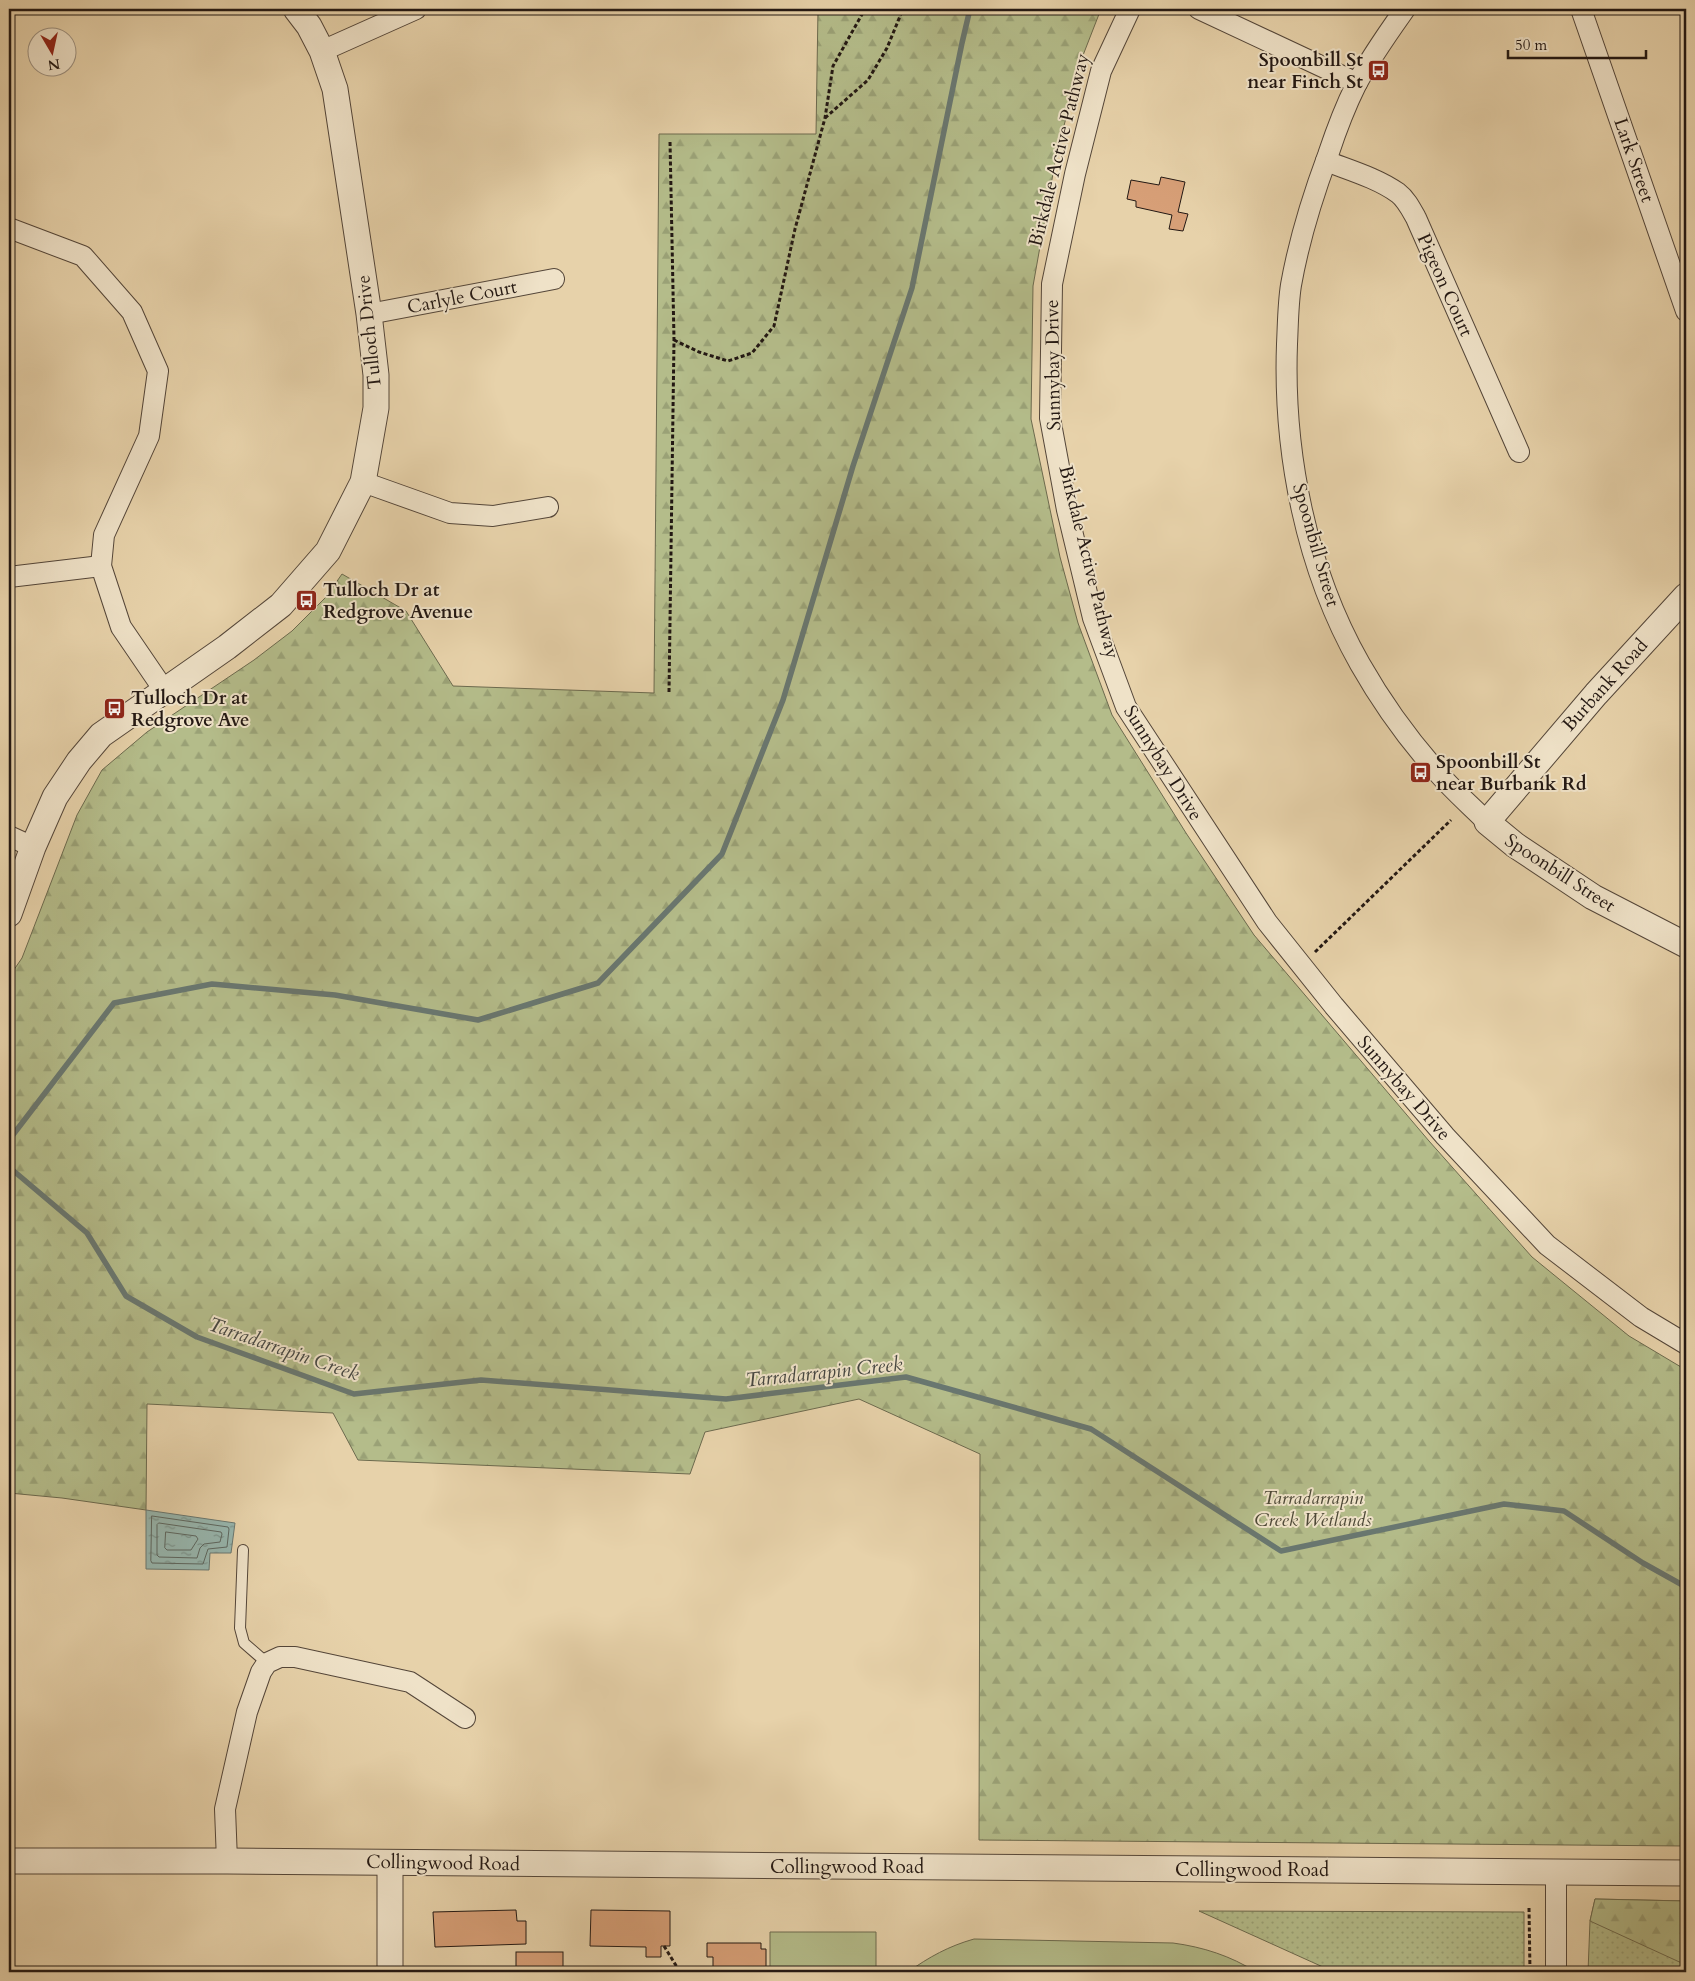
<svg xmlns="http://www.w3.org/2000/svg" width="1695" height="1981" viewBox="0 0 1695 1981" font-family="Cardo,serif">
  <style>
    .green { fill: url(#green-dots); stroke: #6c6a4e }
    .forest { fill: url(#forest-firs); stroke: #6c6a4e }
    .pitch { fill: #b4bc8a; stroke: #6c6a4e }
    .water { fill: url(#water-ripples); stroke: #697770 }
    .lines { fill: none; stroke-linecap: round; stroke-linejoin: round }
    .shore { stroke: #5d6760; stroke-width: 1 }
    .stream { stroke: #697770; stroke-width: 5.5 }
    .building { fill: #d79f77; stroke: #231813 }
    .service-casing { stroke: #544639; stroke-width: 12 }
    .minor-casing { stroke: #544639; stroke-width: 22 }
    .tertiary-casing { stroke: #544639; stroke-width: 27 }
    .path { stroke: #231813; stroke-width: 3; stroke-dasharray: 4 2.5; stroke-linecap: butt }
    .service { stroke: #efe2c8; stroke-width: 10 }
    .minor { stroke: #efe2c8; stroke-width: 20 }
    .tertiary { stroke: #efe2c8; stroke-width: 25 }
    .labels { text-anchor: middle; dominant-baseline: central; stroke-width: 4; stroke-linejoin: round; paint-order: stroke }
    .poi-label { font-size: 19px; font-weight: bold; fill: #231813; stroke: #efe2c8; text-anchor: start }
    .street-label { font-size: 19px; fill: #231813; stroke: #efe2c8 }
    .park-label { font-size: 19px; font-style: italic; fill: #4e4937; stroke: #efe2c8 }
    .water-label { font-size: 20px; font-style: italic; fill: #464742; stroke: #efe2c8 }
  </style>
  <defs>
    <pattern id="green-dots" width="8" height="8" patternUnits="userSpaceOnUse" patternTransform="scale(1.25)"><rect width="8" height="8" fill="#b4bc8a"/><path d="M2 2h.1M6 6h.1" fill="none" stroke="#9aa176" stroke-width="1.8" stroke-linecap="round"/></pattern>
    <pattern id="forest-firs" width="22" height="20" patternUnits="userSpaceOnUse" patternTransform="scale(1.25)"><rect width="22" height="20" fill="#b4bc8a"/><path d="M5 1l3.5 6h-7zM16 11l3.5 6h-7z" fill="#9aa176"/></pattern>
    <pattern id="water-ripples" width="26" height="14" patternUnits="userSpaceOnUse" patternTransform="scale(1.25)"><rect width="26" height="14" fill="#97b6ae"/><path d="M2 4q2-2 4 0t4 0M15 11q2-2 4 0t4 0" fill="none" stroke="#7b938c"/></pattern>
  </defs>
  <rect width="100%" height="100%" fill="#e7d2aa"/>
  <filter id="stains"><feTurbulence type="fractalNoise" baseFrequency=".004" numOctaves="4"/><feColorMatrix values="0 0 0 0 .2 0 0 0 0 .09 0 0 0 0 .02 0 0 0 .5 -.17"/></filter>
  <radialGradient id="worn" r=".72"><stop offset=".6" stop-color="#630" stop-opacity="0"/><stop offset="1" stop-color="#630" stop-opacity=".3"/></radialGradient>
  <g class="green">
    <polygon points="1595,1899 1686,1901 1686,1972 1588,1972 1590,1921"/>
    <polygon points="1199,1911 1524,1912 1524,1972 1334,1972"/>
  </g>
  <g class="forest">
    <polygon points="818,9 1101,9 1080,63 1056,157 1033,286 1031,419 1060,557 1078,623 1112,715 1186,833 1254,935 1429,1141 1532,1257 1629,1336 1686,1370 1686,1846 979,1840 980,1454 859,1399 705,1432 690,1474 358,1460 333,1413 147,1404 146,1510 62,1498 9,1493 9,977 22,958 77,815 102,770 147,732 254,660 292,631 326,597 342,574 406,611 453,686 654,693 659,134 816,134"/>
    <polygon points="1595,1899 1686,1901 1686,1965 1590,1921"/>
  </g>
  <g class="pitch">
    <polygon points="770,1932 876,1932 876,1968 866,1968 866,1972 770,1972"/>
    <path d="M974 1939 1173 1943C1203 1947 1231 1956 1256 1972H908C929 1957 949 1946 974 1939Z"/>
  </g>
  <polygon class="water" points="146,1510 235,1523 231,1553 210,1553 209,1570 146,1569"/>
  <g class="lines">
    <g class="shore">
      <polygon points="152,1516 228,1527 229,1529 227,1547 208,1549 203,1564 152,1563 151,1561"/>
      <polygon points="159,1523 221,1532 222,1534 220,1542 204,1544 200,1548 197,1558 159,1557 157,1555 157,1525"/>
      <polygon points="166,1532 196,1536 198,1539 191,1550 167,1550 165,1548"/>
    </g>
    <g class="stream">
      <polyline points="9,1140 114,1003 212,984 335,995 478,1020 598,983 722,854 783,700 853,466 912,288 962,43 970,9"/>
      <polyline points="9,1167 87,1233 126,1296 197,1337 354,1394 481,1380 726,1399 906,1377 1091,1429 1281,1551 1504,1504 1564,1511 1643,1563 1686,1587"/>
    </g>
  </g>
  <g class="building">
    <polygon points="1161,177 1185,182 1178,212 1188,214 1183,231 1169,229 1172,215 1136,207 1136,201 1127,199 1131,180 1159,185"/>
    <polygon points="516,1910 517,1921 526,1921 526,1944 435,1947 433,1912"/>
    <polygon points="591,1910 670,1911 670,1946 661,1946 661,1957 646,1957 646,1947 590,1946"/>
    <polygon points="707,1943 761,1943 761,1949 766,1949 766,1972 713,1972 713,1957 707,1957"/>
    <rect x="516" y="1952" width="47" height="20"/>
  </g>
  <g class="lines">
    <defs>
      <polyline id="service" points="243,1550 240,1628 244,1643 267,1663"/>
      <g id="minor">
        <polyline points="1130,9 1101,71 1075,174 1052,284 1050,418 1067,510 1093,618 1126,707 1267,922 1334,1006 1445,1136 1547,1245 1641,1317 1686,1344"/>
        <polyline points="1199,9 1357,83"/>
        <path d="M1405 9C1388 33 1370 58 1356 85 1345 107 1336 131 1328 155 1312 198 1299 240 1291 285 1288 304 1288 324 1287 344 1283 453 1306 569 1360 664 1381 701 1406 736 1433 767 1449 787 1469 804 1487 822"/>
        <polyline points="1581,9 1686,311"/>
        <polyline points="322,51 416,9"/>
        <path d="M1326 161C1349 170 1377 178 1398 193 1406 199 1411 209 1416 218L1519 452"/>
        <polyline points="9,228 83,256 132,312 158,371 149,436 104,535 101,566 121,627 164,690"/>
        <polyline points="369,314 554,279"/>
        <polyline points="363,482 450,513 493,516 548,507"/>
        <polyline points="9,577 101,566"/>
        <polyline points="9,836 33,847"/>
        <polyline points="227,1861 225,1809 247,1712 261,1672 267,1663 280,1657 295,1657 410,1682 465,1718"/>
        <polyline points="1556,1872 1556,1972"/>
      </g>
      <g id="tertiary">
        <polyline points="1686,596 1596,694 1487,822 1515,845 1593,897 1686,945"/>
        <polyline points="9,914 33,847 55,797 79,761 101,735 227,647 281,605 328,551 363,482 376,408 376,375 369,314 335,89 322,51 309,26 296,9"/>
        <polyline points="9,1861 227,1861 1686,1873"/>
        <polyline points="390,1863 390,1972"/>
      </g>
    </defs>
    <use href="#service" class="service-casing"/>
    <use href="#minor" class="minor-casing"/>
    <use href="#tertiary" class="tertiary-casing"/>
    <g class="path">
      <polyline points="825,118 868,80 887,48 903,9"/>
      <polyline points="674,340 699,352 728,361 752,353 774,326 795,229 825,118 833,66 865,9"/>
      <polyline points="669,692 674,340 670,141"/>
      <polyline points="1315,952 1451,820"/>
      <polyline points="1529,1908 1530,1972"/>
      <polyline points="664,1946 680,1972"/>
    </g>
    <use href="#service" class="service"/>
    <use href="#minor" class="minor"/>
    <use href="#tertiary" class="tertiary"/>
  </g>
  <defs>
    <symbol id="bus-square" viewBox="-11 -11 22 22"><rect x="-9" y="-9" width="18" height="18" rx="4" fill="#8f2418" stroke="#efe2c8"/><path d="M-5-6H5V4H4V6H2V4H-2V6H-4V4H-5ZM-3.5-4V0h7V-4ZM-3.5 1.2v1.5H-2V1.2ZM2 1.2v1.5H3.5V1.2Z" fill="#fff"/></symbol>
  </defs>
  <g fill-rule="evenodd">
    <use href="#bus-square" x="1366" y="58" width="25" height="25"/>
    <use href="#bus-square" x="294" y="588" width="25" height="25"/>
    <use href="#bus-square" x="102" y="696" width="25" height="25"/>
    <use href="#bus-square" x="1408" y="760" width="25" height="25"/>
  </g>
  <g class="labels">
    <g class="poi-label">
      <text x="1363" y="60" text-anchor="end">Spoonbill St<tspan x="1363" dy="22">near Finch St</tspan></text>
      <text x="323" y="590">Tulloch Dr at<tspan x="323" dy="22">Redgrove Avenue</tspan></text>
      <text x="131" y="698">Tulloch Dr at<tspan x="131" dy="22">Redgrove Ave</tspan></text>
      <text x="1436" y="762">Spoonbill St<tspan x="1436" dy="22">near Burbank Rd</tspan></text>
    </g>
    <g class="street-label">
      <text transform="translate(1059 150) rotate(-76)">Birkdale Active Pathway</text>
      <text transform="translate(1634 160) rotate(71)">Lark Street</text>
      <text transform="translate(1445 285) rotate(66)">Pigeon Court</text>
      <text transform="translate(462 297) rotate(-11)">Carlyle Court</text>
      <text transform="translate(369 332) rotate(-96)">Tulloch Drive</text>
      <text transform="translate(1053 365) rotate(-91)">Sunnybay Drive</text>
      <text transform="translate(1316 545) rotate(74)">Spoonbill Street</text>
      <text transform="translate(1089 562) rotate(76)">Birkdale Active Pathway</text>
      <text transform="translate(1605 685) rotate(-48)">Burbank Road</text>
      <text transform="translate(1163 763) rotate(58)">Sunnybay Drive</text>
      <text transform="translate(1560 873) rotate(33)">Spoonbill Street</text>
      <text transform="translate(1404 1088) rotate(49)">Sunnybay Drive</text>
      <text transform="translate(443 1863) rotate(1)">Collingwood Road</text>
      <text x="847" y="1867">Collingwood Road</text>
      <text x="1252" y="1870">Collingwood Road</text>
    </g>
    <g class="park-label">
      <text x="1313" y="1498">Tarradarrapin<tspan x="1313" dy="22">Creek Wetlands</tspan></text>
    </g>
    <g class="water-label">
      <text transform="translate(284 1349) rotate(19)">Tarradarrapin Creek</text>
      <text transform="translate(824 1372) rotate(-6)">Tarradarrapin Creek</text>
    </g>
  </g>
  <rect width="1695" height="1981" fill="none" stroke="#e7d2aa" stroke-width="30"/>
  <rect x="10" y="10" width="1675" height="1961" fill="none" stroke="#231813" stroke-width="2.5"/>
  <rect x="15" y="15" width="1665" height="1951" fill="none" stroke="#231813"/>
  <g transform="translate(52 52) rotate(171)"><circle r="24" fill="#efe2c8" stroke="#9d9180"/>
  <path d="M0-4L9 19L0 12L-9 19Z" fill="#8f2418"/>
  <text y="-8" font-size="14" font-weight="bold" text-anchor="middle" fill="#231813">N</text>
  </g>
  <path d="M1508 50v8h138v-8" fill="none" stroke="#231813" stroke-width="2.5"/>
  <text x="1515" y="50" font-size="15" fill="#231813" stroke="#efe2c8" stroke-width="4" paint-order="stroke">50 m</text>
  <rect width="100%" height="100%" filter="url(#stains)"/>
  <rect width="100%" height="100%" fill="url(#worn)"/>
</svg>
